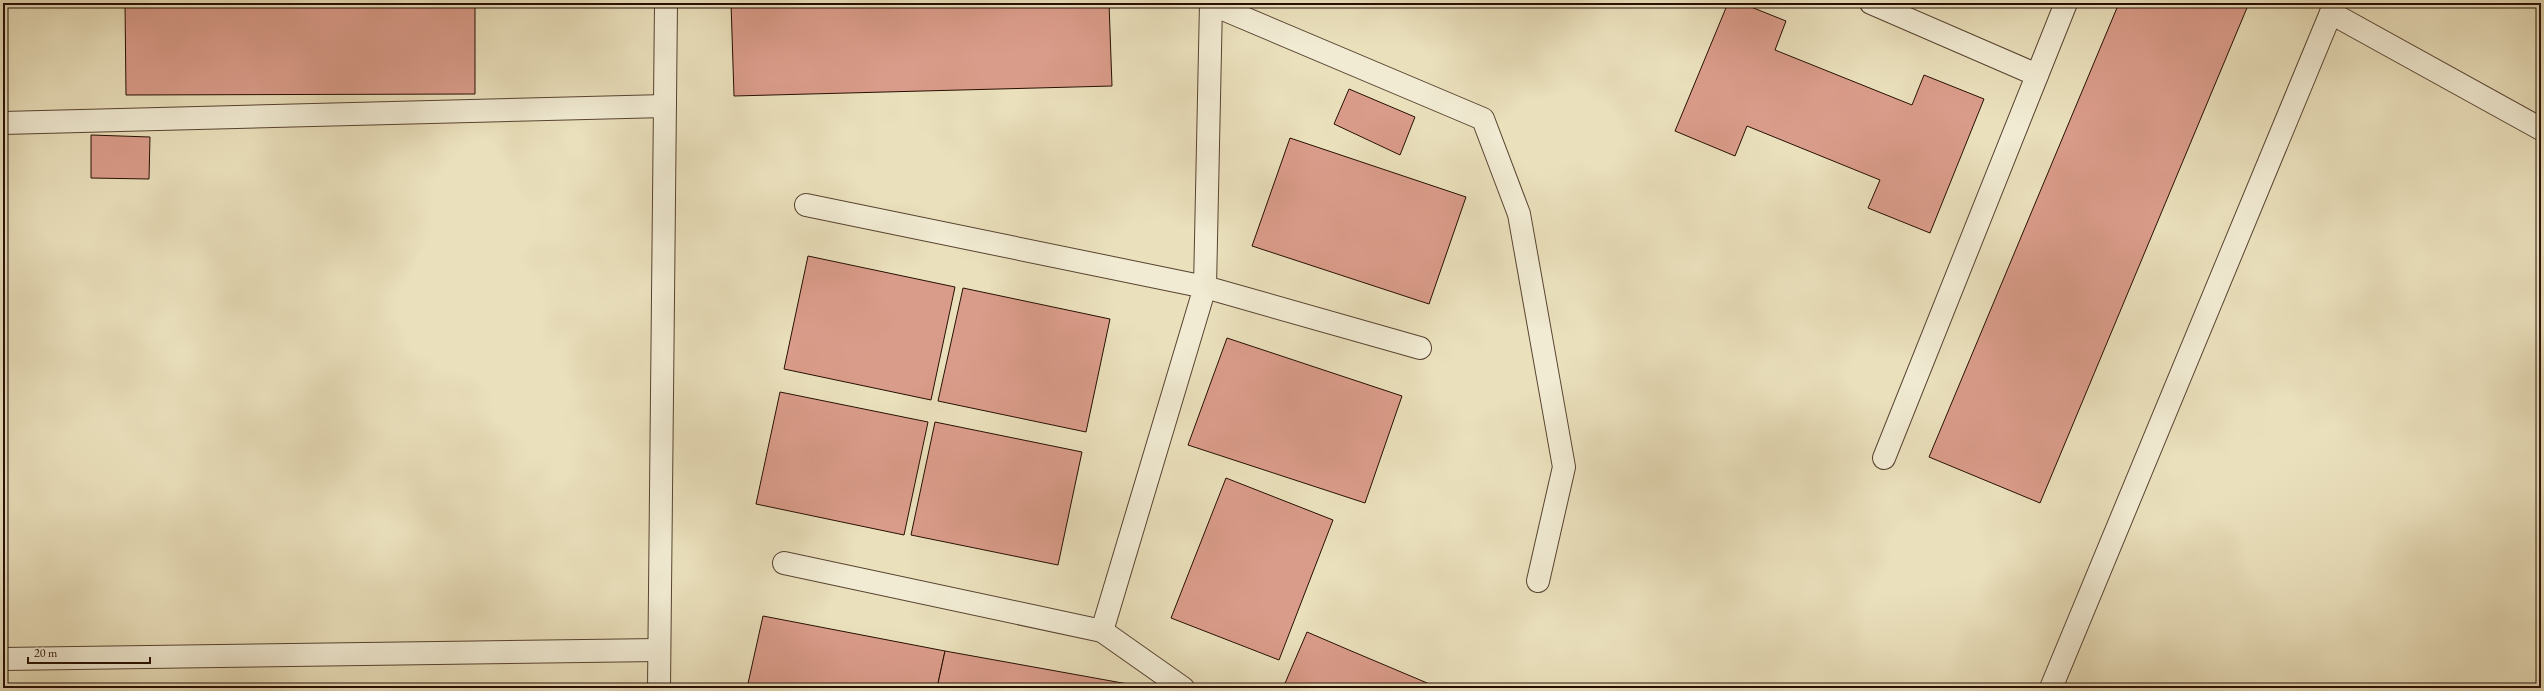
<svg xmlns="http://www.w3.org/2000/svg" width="2544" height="691" viewBox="0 0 2544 691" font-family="'EB Garamond',serif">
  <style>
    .building { fill: #da9c8a; stroke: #270f02 }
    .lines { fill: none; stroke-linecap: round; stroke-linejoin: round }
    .minor-casing { stroke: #584330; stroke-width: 24 }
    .minor { stroke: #f1ebd3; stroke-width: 22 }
  </style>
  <rect width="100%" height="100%" fill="#eae0bc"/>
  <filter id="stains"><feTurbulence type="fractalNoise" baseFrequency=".005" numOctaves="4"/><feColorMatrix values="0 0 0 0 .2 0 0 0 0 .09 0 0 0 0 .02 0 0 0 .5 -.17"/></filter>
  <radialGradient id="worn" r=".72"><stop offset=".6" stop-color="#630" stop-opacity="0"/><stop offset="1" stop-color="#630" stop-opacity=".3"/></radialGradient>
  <g class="building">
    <polygon points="125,3 475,3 475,94 126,95"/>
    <polygon points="731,3 1109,3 1112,86 734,96"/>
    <polygon points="1728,3 1741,3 1786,21 1775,50 1912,105 1924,75 1984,99 1930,233 1868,208 1880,180 1747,126 1735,156 1675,131"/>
    <polygon points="2119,3 2249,3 2040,503 1929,457"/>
    <polygon points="1349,89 1415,117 1400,155 1334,124"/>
    <polygon points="91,135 150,137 149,179 91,178"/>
    <polygon points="1290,138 1466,197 1429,304 1252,246"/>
    <polygon points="808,256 955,287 931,400 784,369"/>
    <polygon points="963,288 1110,319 1086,432 938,401"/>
    <polygon points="1227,338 1402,396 1365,503 1188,445"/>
    <polygon points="780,392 928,422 904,535 756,504"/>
    <polygon points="935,422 1082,452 1058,565 911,535"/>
    <polygon points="1226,478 1333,520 1279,660 1171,618"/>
    <polygon points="763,616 945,651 937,688 747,688"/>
    <polygon points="1307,632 1349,650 1439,688 1283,688"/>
    <polygon points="945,651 1139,686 937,688"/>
  </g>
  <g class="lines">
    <defs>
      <g id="minor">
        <polyline points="1211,3 1205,287 1420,348"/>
        <polyline points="1871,3 2037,75"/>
        <polyline points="1211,4 1483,119 1519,214 1564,467 1538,581"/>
        <polyline points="2331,13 2541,129"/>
        <polyline points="3,123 665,106"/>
        <polyline points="1884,458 2066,3"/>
        <polyline points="784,563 1102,631 1205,287 806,205"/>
        <polyline points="1102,631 1183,688"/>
        <polyline points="3,659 659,650"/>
        <polyline points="659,688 666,3"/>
        <polyline points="2051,688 2335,3"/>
      </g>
    </defs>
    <use href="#minor" class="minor-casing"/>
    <use href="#minor" class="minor"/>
  </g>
  <rect width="2544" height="691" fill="none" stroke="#eae0bc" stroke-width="16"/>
  <rect x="4" y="4" width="2536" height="683" fill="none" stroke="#270f02" stroke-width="2"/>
  <rect x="8" y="8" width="2528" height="675" fill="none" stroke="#270f02"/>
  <path d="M28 657v6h122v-6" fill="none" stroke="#270f02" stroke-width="2"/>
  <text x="34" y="657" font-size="12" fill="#270f02" stroke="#f1ebd3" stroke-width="3" paint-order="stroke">20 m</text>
  <rect width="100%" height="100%" filter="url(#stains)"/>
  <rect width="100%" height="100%" fill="url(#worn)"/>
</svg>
